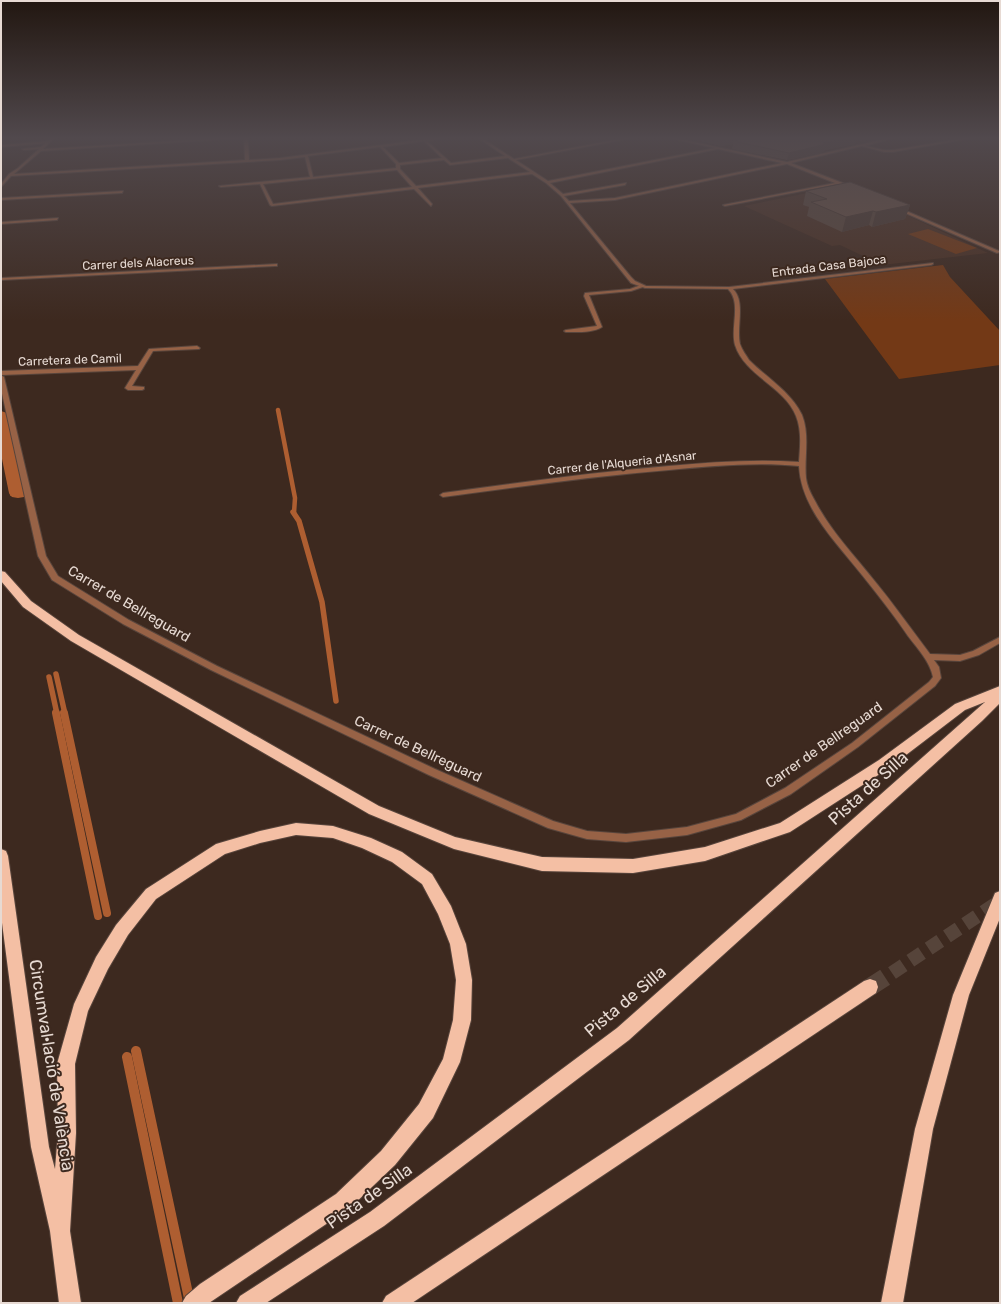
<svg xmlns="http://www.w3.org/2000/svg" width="1001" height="1304" viewBox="0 0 1001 1304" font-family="Rubik,sans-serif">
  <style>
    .built { fill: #4a3023 }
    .green { fill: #733916 }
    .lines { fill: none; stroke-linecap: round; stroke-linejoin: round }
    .stream-far3 { stroke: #ae5e31; stroke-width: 4.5 }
    .stream-far2 { stroke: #ae5e31; stroke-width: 5.5 }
    .stream-far1 { stroke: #ae5e31; stroke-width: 8 }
    .stream { stroke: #ae5e31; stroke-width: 10 }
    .canal { fill: #ae5e31; fill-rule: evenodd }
    .highway-tunnel-far1 { stroke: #56443a; stroke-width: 14; stroke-dasharray: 14 8; stroke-linecap: butt }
    .highway-tunnel { stroke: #56443a; stroke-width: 18; stroke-dasharray: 18 10; stroke-linecap: butt }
    .lane-casing { stroke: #58453c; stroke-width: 2 }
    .street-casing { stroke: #58453c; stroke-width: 2 }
    .highway-casing { stroke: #58453c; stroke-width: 2 }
    .lane { fill: #976246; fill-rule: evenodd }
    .street { fill: #976246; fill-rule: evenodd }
    .highway { fill: #f4bfa4; fill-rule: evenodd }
    .wall { fill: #59473d }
    .shaded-wall { fill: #493932 }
    .building { fill: #685247; stroke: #493932 }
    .labels { text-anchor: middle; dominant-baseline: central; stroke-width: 4; stroke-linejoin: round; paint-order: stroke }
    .far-street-label { font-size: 12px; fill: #e7dad3; stroke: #3d291f }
    .street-label { font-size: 14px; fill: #e7dad3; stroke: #3d291f }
    .near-street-label { font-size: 17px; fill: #e7dad3; stroke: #3d291f }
  </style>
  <rect width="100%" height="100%" fill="#3d291f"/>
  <polygon class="built" points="837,187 894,209 988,253 882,265 840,245 832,246 744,206"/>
  <g class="green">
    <polygon points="928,229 977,248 956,254 908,234"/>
    <polygon points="943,265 950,277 1000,331 1000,365 899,379 825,279"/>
  </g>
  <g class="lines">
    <g class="stream-far3">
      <polyline points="278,410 295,498 294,513"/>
      <polyline points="1,437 12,494"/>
    </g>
    <g class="stream-far2">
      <polyline points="293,512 299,521 322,602 336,701"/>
      <polyline points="56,674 65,714"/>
      <polyline points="49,677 57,714"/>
    </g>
    <g class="stream-far1">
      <polyline points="56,713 98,916"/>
      <polyline points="64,713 107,913"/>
    </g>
    <g class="stream">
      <polyline points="136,1051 190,1303"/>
      <polyline points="127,1057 178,1303"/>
    </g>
    <polygon class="canal" points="1,411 7,413 9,416 27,493 24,497 18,498 12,497 9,493 1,454"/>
    <polyline class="highway-tunnel-far1" points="892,973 1000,901"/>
    <polyline class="highway-tunnel" points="870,987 893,972"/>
    <defs>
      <g id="lane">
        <polygon points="50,141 49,143 1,147 1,145"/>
        <polygon points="41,147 42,149 24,150 22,149"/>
        <path d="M641 285H643V287L631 291 589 295 602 327C593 333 577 332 566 332L564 331 566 330 597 326 584 296 585 293 630 289Z"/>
      </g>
      <g id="street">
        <path d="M51 138H54L43 149 223 138H244L41 151 14 174 245 160 244 138H248L249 160 280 158 434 138H444L427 141 451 163 505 156 478 138H482L514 159 625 138H632L516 160 548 181 715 148 669 138H675L787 162 888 138H894L865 146 884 150H893L965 138H973L893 152H884L862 146 791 163 853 187 852 189 838 184 725 206 723 205 835 183 787 164 615 200 570 203 631 277 635 281 646 286 729 287 933 263V264L931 265 733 289C746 302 736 326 740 344 742 350 746 355 749 360 767 378 791 392 802 415 810 435 804 458 806 478 807 486 811 494 815 501 830 530 853 554 873 579 893 603 911 629 930 654L960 655 973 651 1000 637V643L979 655 960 661 934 660 939 667 941 678 935 686 858 747 791 794 741 820 687 835 626 842 587 839 548 828 429 775 211 670 123 624 52 580 38 556 1 389V375L4 377 46 556 58 576 129 620 217 666 435 769 553 821 587 831 626 834 687 827 736 814 785 788 852 743 929 682 933 677C930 662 918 649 908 636 894 615 878 595 862 575 837 543 801 509 799 466 756 462 712 466 669 470 593 476 518 487 443 497L440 495 443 493C518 483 593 472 669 466 712 462 756 459 799 462 800 447 802 431 796 416 785 387 745 376 735 345 730 327 742 303 728 289L645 288 631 283 561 196 546 183 532 174 418 188 432 204 431 206 414 189 272 206 270 205 260 184 221 187 219 186 310 177 305 157 280 160 11 176 1 187V184L9 174 18 168ZM424 141 442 158 399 163 383 147ZM380 147 396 164V168L313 177 308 156ZM718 149 782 163 615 198 569 201 564 196 625 185 626 183 563 194 550 183ZM508 158 530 172 416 186 400 169V165L444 160 450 165ZM397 170 412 187 273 204 263 184Z"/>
        <polygon points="997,138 1000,138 1000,140 997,139"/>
        <polygon points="123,191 122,193 1,200 1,198"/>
        <polygon points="897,207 999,251 1000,252 997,253 896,209"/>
        <polygon points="58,218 57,220 1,224 1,222"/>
        <polygon points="277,264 277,266 275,266 1,280 1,278"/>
        <polygon points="197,346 200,348 199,349 153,351 132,386 144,387 144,389 142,390 128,390 125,388 136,370 1,375 1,371 138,366 149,349"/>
      </g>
      <g id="highway">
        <polygon points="1,571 5,572 31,601 79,635 379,806 455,837 542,857 633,859 705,847 780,823 879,760 955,704 1000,686 1000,703 982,721 629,1040 384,1226 266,1303 236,1303 240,1296 370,1212 617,1028 985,702 965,710 889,768 790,832 705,861 633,873 542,871 454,849 369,814 71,641 23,607 1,581"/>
        <polygon points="296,823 333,826 371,838 402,852 432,874 451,906 466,944 472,980 471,1020 460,1062 433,1118 395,1165 350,1208 209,1303 182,1303 186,1296 200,1284 336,1194 381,1151 419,1104 443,1059 453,1020 456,980 450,944 438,914 422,884 392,862 362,848 333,838 296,835 260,843 225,854 156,899 128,935 108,969 88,1011 75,1064 76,1133 70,1231 81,1303 59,1303 50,1231 31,1147 1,915 1,849 6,851 8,856 49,1147 55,1169 58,1133 57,1064 74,1004 96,957 116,925 146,889 216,844 260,831"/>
        <polygon points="1000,891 1000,918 969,995 933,1129 903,1303 881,1303 915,1129 953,995 995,893"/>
        <polygon points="870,979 876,981 878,987 876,993 412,1303 382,1303 386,1296 864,981"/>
      </g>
    </defs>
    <use href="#lane" class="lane-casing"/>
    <use href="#street" class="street-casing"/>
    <use href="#highway" class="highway-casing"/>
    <use href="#lane" class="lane"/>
    <use href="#street" class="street"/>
    <use href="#highway" class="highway"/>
  </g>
  <g class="wall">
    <polygon points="689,138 883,138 864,142 856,140 855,144 825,150 824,152 787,160 732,149 733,144 720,146"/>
    <polygon points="806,191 910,205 905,219 872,227 869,225 842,232 807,216 809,207 803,205"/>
  </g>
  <g class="shaded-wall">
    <polygon points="724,138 759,138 733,141 733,144 720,146 721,139"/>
    <polygon points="848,138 856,138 855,144 825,150 824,152 787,160 789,153 823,143"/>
    <polygon points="865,138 883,138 864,142"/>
    <polygon points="910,205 905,219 872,227 876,212"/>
    <polygon points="873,211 869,225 842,232 846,217"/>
  </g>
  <g class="building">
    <polygon points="747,138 848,138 823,143 826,144 789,153 733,141"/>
    <polygon points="850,182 910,205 876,212 873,211 846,217 811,202 827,199 806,191"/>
  </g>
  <linearGradient id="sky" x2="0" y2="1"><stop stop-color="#221711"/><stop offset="0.43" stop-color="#51494d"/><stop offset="1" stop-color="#51494d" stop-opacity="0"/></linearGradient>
  <rect width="1001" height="321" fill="url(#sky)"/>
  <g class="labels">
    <g class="far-street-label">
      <text transform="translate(138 263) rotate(-3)">Carrer dels Alacreus</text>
      <text transform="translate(829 266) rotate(-7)">Entrada Casa Bajoca</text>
      <text transform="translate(70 360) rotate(-2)">Carretera de Camil</text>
      <text transform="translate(622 463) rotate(-6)">Carrer de l'Alqueria d'Asnar</text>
    </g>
    <g class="street-label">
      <text transform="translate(129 604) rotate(30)">Carrer de Bellreguard</text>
      <text transform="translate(824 745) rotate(-35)">Carrer de Bellreguard</text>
      <text transform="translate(418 749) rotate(25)">Carrer de Bellreguard</text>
    </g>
    <g class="near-street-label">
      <text transform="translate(868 788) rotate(-42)">Pista de Silla</text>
      <text transform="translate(625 1001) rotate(-40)">Pista de Silla</text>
      <text transform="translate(52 1065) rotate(81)">Circumval·lació de València</text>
      <text transform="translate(369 1196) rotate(-35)">Pista de Silla</text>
    </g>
  </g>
  <rect width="1001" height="1304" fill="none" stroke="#e7dad3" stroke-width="4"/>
</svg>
